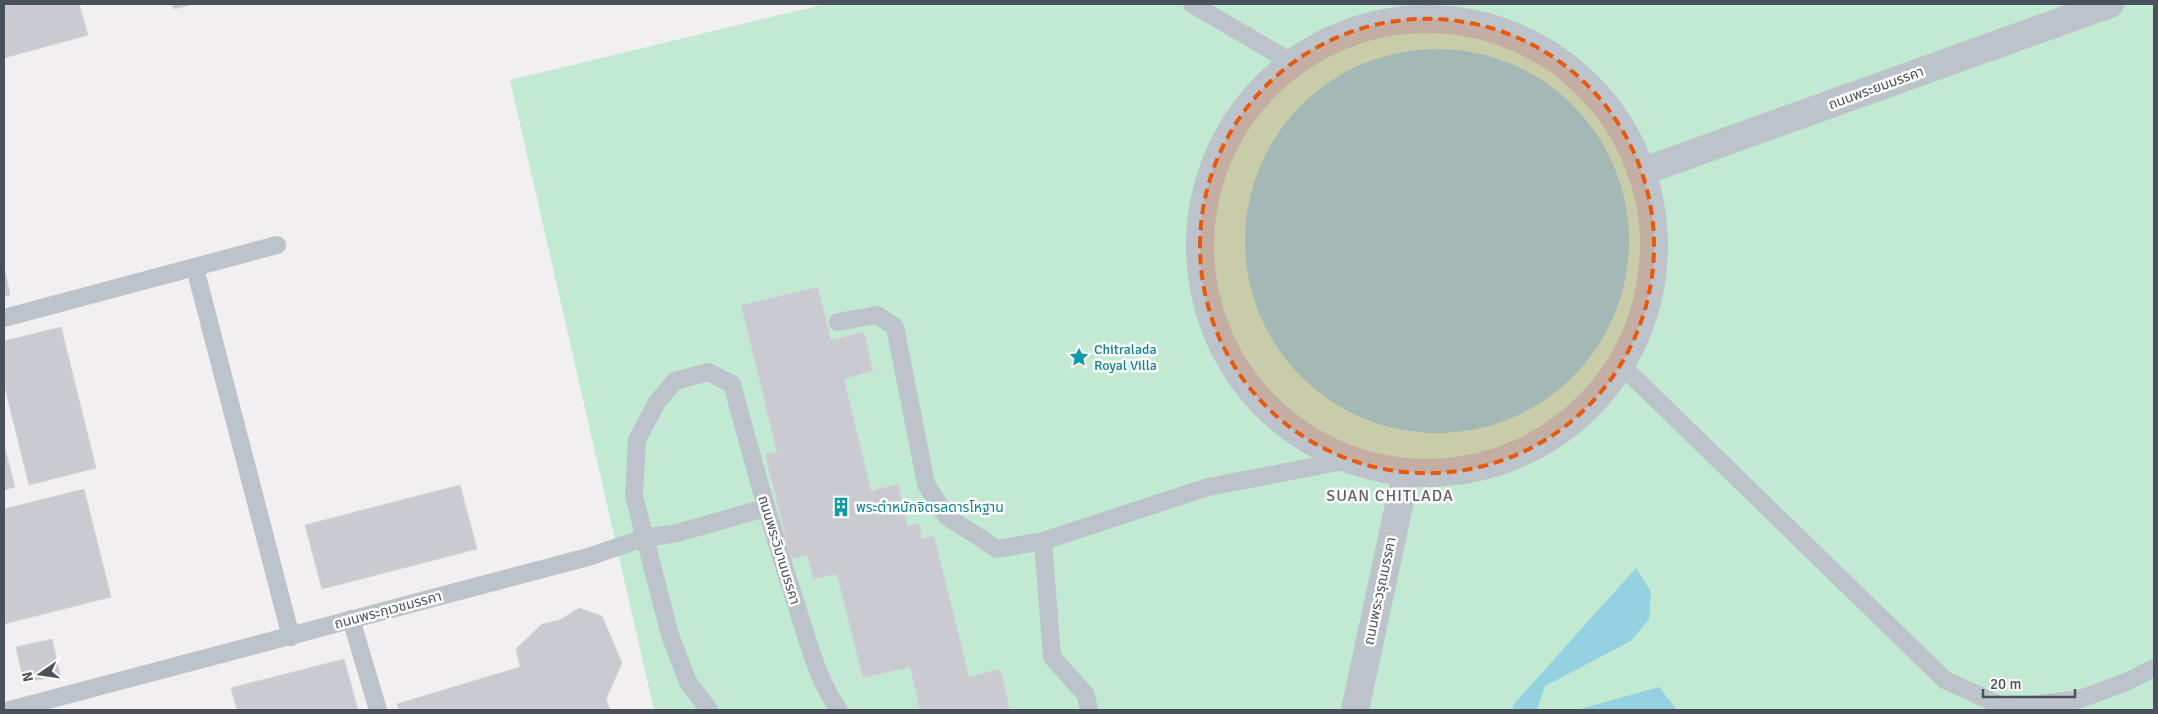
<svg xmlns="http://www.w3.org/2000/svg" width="2158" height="714" viewBox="0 0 2158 714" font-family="Signika,'Noto Sans Thai',sans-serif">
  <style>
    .green { fill: #c2e9d1 }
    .water { fill: #94d1e1 }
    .building { fill: #c9cbd1; stroke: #d3d5d9 }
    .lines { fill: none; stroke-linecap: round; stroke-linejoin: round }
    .lane { stroke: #bcc3ca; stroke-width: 18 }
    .street { stroke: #bcc3ca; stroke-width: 28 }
    .marked { fill: #e8590c; fill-opacity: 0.2; stroke: #e8590c; stroke-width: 4; stroke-dasharray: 10 6; stroke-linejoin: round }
    .labels { text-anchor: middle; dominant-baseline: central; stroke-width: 5; stroke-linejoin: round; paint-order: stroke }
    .street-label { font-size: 14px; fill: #49525a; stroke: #fff }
    .culture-label { font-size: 14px; fill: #0d838f; stroke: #fff; text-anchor: start }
    .quarter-label { font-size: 16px; letter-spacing: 1px; fill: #5c5f63; stroke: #fff }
  </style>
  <rect width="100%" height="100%" fill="#f1efef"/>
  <polygon class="green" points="825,4 2154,4 2154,710 654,710 510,80"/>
  <g class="water">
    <circle cx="1437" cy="241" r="192"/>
    <polygon points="1636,568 1651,592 1649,619 1631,641 1545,686 1537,710 1513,710 1513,705"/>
    <polygon points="1659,687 1677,710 1577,710"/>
  </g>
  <g class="building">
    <polygon points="4,4 79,4 88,35 4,58"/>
    <polygon points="172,4 194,4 174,9"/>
    <polygon points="4,266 10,295 4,296"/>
    <polygon points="818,287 831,340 864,332 873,371 844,379 871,491 898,484 908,526 919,523 922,539 934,536 969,677 1000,669 1010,710 920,710 910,667 863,678 837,574 813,579 807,555 791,559 765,454 777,452 741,305"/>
    <polygon points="61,327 96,468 29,485 4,384 4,341"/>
    <polygon points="4,445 15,487 4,490"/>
    <polygon points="460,485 477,549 322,589 305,525"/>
    <polygon points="84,489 111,597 4,624 4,509"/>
    <polygon points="579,608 602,616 622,663 606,699 610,710 399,710 397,704 520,667 516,649 542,624 560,620"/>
    <polygon points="52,639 60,675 24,683 16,647"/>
    <polygon points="344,659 358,710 237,710 231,688"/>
  </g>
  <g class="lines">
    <g class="lane">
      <polyline points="1192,4 1293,63"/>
      <polyline points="195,268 291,637"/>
      <polyline points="4,318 277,245"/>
      <polyline points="838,322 877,315 895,327 926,484 946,516 997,549 1043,541 1208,487 1349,460"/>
      <polyline points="1621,365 1945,680 2006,708 2080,699 2124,683 2154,668"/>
      <polyline points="1043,541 1052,657 1086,695 1089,710"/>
      <polyline points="351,619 378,710"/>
      <polyline points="10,710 588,557 644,538 677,533 765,508"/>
      <path d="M709 710 688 682 670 635 634 496 637 440 657 402 675 381 708 372 732 384C752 458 772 531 796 604 808 640 817 680 839 710"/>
    </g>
    <g class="street">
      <circle cx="1427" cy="246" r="227"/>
      <polyline points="1641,172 2110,4"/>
      <polyline points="1355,710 1406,473"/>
    </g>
  </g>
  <path class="marked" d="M1200 246a227 227 0 1 1 454 0a227 227 0 1 1-454 0Z"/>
  <defs>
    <symbol id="sight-bare" viewBox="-9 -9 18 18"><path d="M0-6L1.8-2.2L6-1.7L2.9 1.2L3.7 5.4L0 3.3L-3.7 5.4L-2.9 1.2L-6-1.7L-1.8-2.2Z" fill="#0f9aa8" stroke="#fff" stroke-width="2.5" paint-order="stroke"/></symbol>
    <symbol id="building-bare" viewBox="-9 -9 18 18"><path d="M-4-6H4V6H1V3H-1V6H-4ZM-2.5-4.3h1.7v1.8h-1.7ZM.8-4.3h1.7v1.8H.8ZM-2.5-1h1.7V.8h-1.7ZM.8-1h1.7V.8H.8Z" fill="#0f9aa8" stroke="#fff" stroke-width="2.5" paint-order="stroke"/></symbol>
  </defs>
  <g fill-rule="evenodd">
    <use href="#sight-bare" x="1065" y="343" width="28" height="28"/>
    <use href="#building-bare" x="827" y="493" width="28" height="28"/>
  </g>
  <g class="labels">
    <g class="street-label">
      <text transform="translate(1876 88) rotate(-20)">ถนนพระยมมรรคา</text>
      <text transform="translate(779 550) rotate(73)">ถนนพระวิมานมรรคา</text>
      <text transform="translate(1380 591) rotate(-78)">ถนนพระวรุณมรรคา</text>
      <text transform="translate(388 610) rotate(-15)">ถนนพระกุเวชมรรคา</text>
    </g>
    <g class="culture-label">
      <text x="1094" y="349">Chitralada<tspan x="1094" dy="16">Royal Villa</tspan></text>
      <text x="856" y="507">พระตำหนักจิตรลดารโหฐาน</text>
    </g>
    <g class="quarter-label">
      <text x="1390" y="496">SUAN CHITLADA</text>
    </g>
  </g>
  <rect width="2158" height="714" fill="none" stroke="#49525a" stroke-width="10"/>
  <g transform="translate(40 674) rotate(257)" stroke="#ffffff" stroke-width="4" paint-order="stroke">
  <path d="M0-4L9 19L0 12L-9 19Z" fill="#49525a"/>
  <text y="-8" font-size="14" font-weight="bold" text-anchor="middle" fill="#49525a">N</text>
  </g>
  <path d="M1983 689v8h92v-8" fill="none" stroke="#49525a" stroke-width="2.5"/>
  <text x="1990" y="689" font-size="15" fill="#49525a" stroke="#ffffff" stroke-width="4" paint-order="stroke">20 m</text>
</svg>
